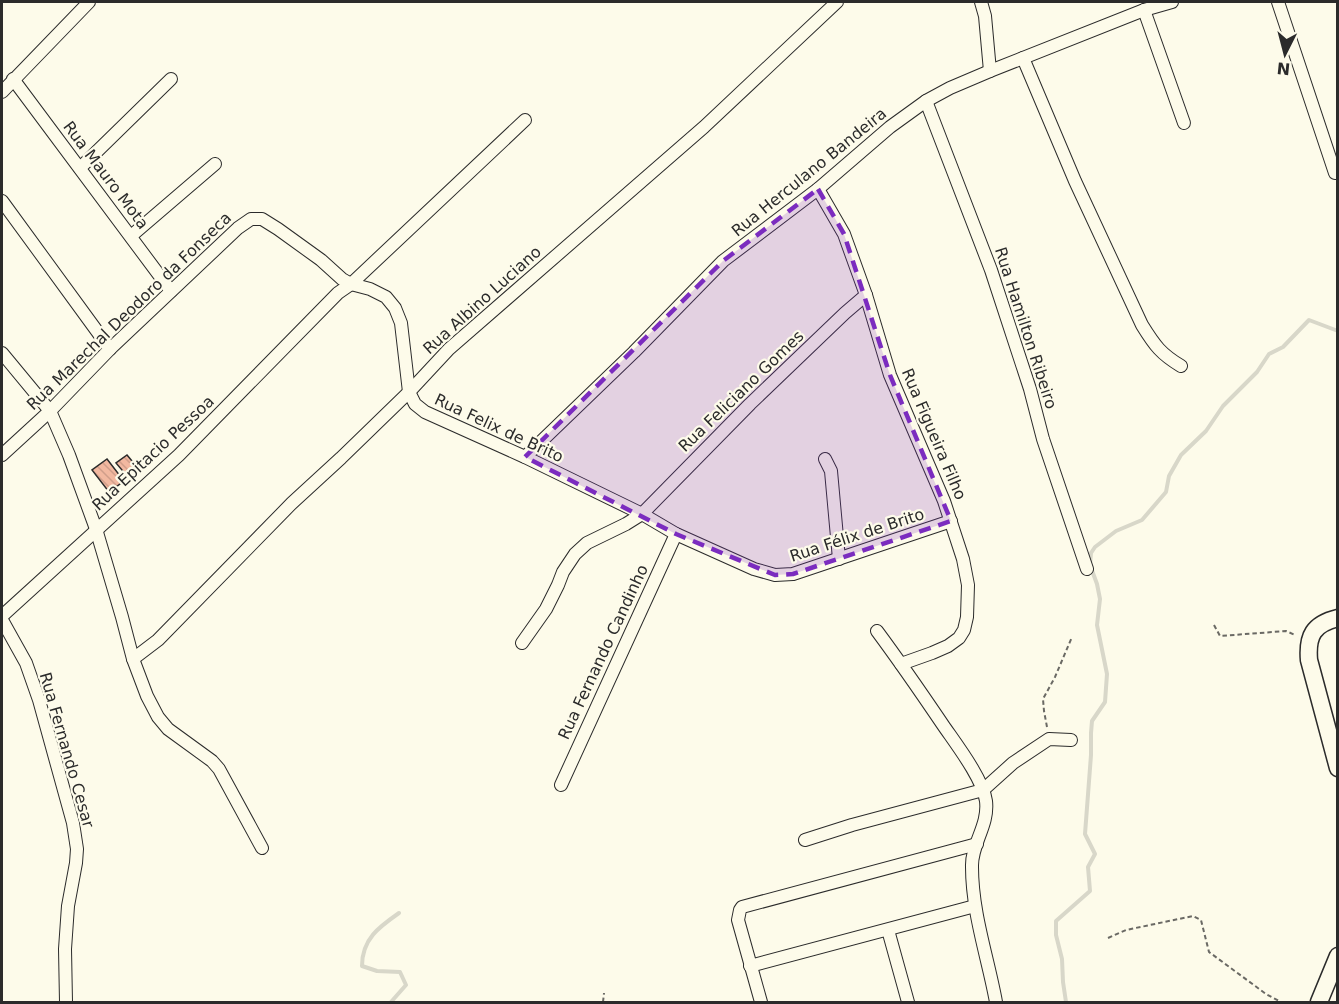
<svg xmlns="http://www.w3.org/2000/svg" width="1339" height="1004" viewBox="0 0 1339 1004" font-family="'DejaVu Sans',sans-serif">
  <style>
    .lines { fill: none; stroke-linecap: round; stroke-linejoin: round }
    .stream { stroke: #d8d7c9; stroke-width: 4 }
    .building { fill: url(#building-back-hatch); stroke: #2b2b2b; stroke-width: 1.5 }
    .street-casing { stroke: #2b2b2b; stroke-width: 14 }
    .secondary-casing { stroke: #2b2b2b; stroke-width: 19 }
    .path { stroke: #6a6964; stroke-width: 2; stroke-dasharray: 4.5 3; stroke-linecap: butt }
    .street { stroke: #fdfbea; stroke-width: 12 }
    .secondary { stroke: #fdfbea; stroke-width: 16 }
    .marked { fill: #7b2cbf; fill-opacity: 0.2; stroke: #7b2cbf; stroke-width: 4.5; stroke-dasharray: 12 8; stroke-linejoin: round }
    .labels { text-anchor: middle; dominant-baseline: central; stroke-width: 4.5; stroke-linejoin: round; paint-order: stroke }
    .street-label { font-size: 16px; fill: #2b2b2b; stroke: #fdfbea }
  </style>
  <defs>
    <pattern id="building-back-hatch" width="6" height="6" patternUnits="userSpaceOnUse" patternTransform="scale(1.5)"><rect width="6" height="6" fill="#f2b8a0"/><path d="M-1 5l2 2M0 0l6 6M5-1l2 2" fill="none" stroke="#d09e8a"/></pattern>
  </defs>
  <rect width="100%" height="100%" fill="#fdfbea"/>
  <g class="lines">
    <g class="stream">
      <path d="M391 1002 406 985 400 972 377 971 362 966C362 939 379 927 399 913"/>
      <polyline points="1066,1002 1063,982 1062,959 1056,935 1056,921 1090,891 1088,867 1095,854 1085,834 1091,755 1091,733 1092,721 1105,702 1107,674 1097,625 1100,599 1097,584 1090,565 1091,553 1095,547 1116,531 1142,520 1166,492 1169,476 1181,455 1206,431 1223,406 1257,372 1269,354 1283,347 1309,320 1338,331"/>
    </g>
  </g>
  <g class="building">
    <polygon points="127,455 137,467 127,476 116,463"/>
    <polygon points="107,459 124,481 109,492 92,470"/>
  </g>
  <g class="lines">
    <defs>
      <g id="street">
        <polyline points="981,2 985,16 990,71"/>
        <polyline points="1278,2 1335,173"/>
        <polyline points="1144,10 1184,123"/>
        <path d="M1023 58 1075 181 1142 325C1155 346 1161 354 1181 366"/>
        <polyline points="13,79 171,291"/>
        <polyline points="2,92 89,2"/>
        <polyline points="926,101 991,270 1030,389 1043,439 1087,569"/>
        <polyline points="80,168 171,79"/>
        <polyline points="818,189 844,234 866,295 890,375 944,501 963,559 968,585 967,617 964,630 959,638 948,646 932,653 901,664"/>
        <polyline points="2,201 110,349"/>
        <polyline points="131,236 215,164"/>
        <polyline points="2,353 50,411 69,455 96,529 122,617 133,659 147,696 158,717 168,729 212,761 219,769 262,848"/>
        <polyline points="2,455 50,411 110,349 238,228 251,219 262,219 278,229 321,260 342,279 351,284 370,289 386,297 395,308 401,323 409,392 415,404 425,412 525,457 642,514 676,534 754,569 775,575 793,574 951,521"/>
        <polyline points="525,457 634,352 723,261 818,189 890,127 926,101 950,88 990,71 1144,10 1172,2"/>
        <polyline points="825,459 831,471 839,559"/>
        <polyline points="2,616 179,455 338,293 351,284 525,120"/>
        <polyline points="2,620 26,663 39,700 73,823 77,849 76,863 68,906 65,949 66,1002"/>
        <path d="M877 631C900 662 922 694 943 725 956 744 983 779 986 801 989 826 971 844 972 867 972 913 988 958 996 1002"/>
        <polyline points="522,643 546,609 558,585 563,572 575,554 587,543 626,524 642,514 750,404 845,313 866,295"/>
        <polyline points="133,659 158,640 292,503 341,458 409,392 449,349 704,127 837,2"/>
        <polyline points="561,785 676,534"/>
        <polyline points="805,840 852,825 983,790 1013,763 1049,739 1071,740"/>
        <polyline points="888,930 908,1002"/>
        <polyline points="750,966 975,906"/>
        <polyline points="761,1002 738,920 740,910 742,907 977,844"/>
      </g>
      <g id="secondary">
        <path d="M1338 618C1313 624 1307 636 1309 660L1338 768"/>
        <polyline points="1319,1002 1338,956"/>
      </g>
    </defs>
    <use href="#street" class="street-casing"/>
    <use href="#secondary" class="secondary-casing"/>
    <g class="path">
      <polyline points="1214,625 1220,636 1286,631 1295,635"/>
      <polyline points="1047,727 1044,711 1043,699 1055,677 1072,637"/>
      <polyline points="1108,938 1126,930 1193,916 1201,920 1209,952 1266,994 1281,1002"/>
      <polyline points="603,1002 604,993"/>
    </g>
    <use href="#street" class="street"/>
    <use href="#secondary" class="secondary"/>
  </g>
  <path class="marked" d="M818 189 844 234 890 375 951 521 793 574 775 575 676 534 525 457 723 261Z"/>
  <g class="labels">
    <g class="street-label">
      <text transform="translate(809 172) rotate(-39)">Rua Herculano Bandeira</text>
      <text transform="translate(106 175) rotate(53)">Rua Mauro Mota</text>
      <text transform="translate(482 300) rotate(-42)">Rua Albino Luciano</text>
      <text transform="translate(129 311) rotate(-44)">Rua Marechal Deodoro da Fonseca</text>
      <text transform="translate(1026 328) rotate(72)">Rua Hamilton Ribeiro</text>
      <text transform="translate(741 391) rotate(-44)">Rua Feliciano Gomes</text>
      <text transform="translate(499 428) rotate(25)">Rua Felix de Brito</text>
      <text transform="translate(934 434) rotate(67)">Rua Figueira Filho</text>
      <text transform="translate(153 453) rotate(-43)">Rua Epitacio Pessoa</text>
      <text transform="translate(857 535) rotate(-18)">Rua Félix de Brito</text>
      <text transform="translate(603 652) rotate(-65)">Rua Fernando Candinho</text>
      <text transform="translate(67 750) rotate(74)">Rua Fernando Cesar</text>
    </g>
  </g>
  <rect width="1339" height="1004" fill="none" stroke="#2b2b2b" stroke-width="6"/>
  <g transform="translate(1285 54) rotate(186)" stroke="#fdfbea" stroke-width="4.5" paint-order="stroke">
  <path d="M0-4.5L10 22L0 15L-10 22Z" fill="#2b2b2b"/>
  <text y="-9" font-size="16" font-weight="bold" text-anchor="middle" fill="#2b2b2b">N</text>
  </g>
</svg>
